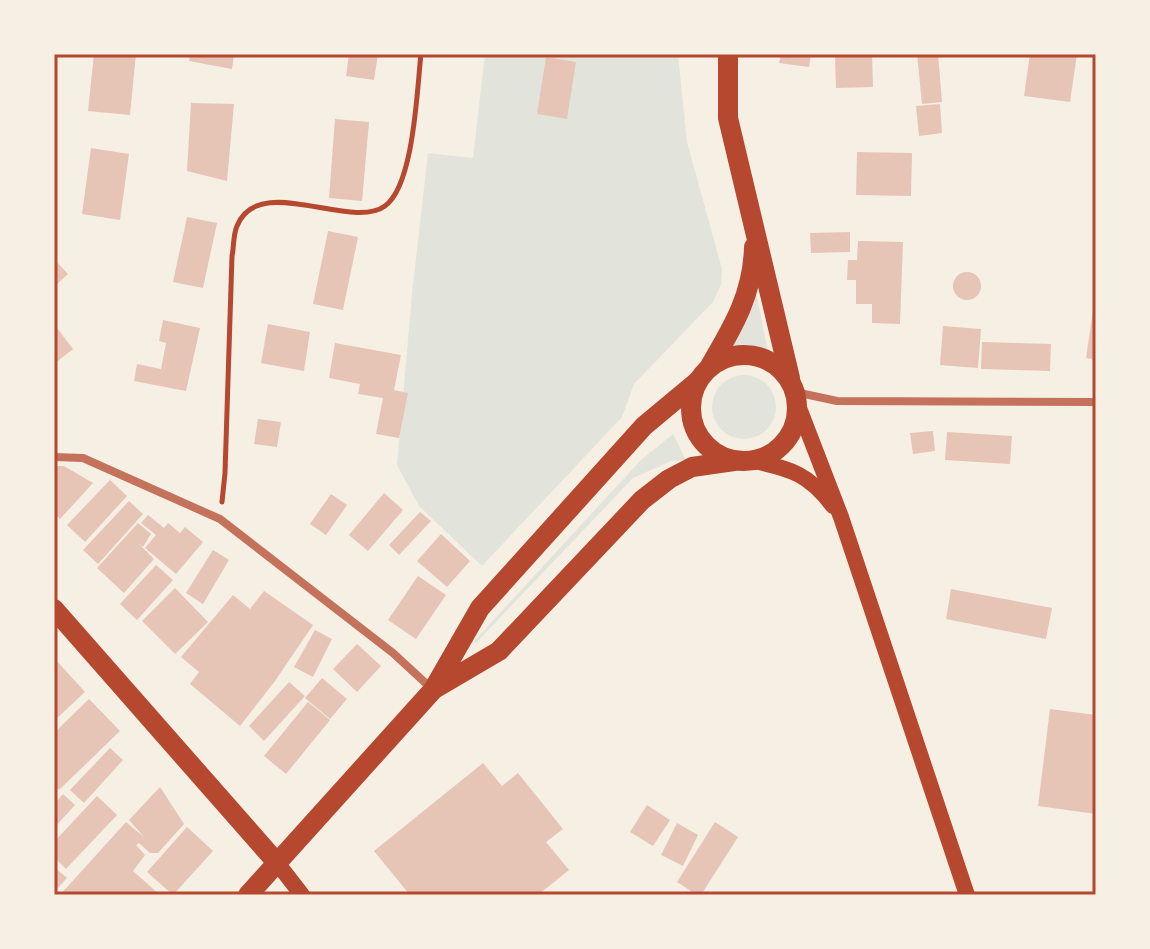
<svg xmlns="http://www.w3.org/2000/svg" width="1150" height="949" viewBox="0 0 1150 949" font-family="Manrope,sans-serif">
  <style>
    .green { fill: #e2e4dc }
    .building { fill: #e6c5b7 }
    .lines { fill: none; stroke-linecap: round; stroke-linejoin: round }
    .path { stroke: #b5482f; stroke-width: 5 }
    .minor { stroke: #c5725c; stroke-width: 8 }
    .secondary { stroke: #b5482f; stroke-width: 16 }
    .primary { stroke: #b5482f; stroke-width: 20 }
    .neatline { fill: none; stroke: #b5482f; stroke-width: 3 }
  </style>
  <rect width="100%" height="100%" fill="#f6efe4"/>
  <g class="green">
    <polygon points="485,54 678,55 687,142 722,269 721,285 713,302 634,384 622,417 482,566 419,506 397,465 412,294 428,153 473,158"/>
    <polygon points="756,292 768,352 755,346 730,347 746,322"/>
    <circle cx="744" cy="407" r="32"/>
    <polygon points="673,434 686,460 671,461 633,478 476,643 474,641 641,460"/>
  </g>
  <g class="building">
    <polygon points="94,54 136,54 130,115 88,111"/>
    <polygon points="190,54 234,54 232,69 189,61"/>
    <polygon points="349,54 378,54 374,80 346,76"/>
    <polygon points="781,54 811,54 809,67 779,63"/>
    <polygon points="835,54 872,54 873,87 836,88"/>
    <polygon points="917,54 938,54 942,102 922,104"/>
    <polygon points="1030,54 1077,54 1070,102 1024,96"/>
    <polygon points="546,57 576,62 567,119 537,114"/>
    <polygon points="191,103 234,104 227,181 187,171"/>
    <polygon points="940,104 942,133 919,136 916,106"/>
    <polygon points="335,119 369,122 362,201 329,198"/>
    <polygon points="91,148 129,154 120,220 82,214"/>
    <polygon points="857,152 912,153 911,196 856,195"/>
    <polygon points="187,217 217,223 203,288 173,282"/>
    <polygon points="328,231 358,237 343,310 313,304"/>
    <polygon points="850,232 850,252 811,253 810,233"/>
    <polygon points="858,241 903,242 900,324 872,323 872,304 856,304 856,280 847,280 848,260 857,260"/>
    <polygon points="54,259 68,274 54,287"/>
    <circle cx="967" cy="286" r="14"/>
    <polygon points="1094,304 1096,304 1096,360 1086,358"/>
    <polygon points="163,320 200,328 186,391 134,381 137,364 161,369 166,343 159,341"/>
    <polygon points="54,324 73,349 54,364"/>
    <polygon points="268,324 310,332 304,371 261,363"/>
    <polygon points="943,326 981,329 978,368 940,365"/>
    <polygon points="982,342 1051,344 1050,371 981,369"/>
    <polygon points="335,343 401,355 394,390 408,393 399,438 376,434 383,398 358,394 360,384 329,378"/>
    <polygon points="258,419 281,422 277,447 254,444"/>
    <polygon points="933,431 935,451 913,454 910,433"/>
    <polygon points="947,432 1012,436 1010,464 945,460"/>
    <polygon points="54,466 64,466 93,483 60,519 54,513"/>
    <polygon points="110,480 127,496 85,542 67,525"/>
    <polygon points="384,493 403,510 368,551 349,535"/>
    <polygon points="331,494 347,505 326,535 310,524"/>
    <polygon points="129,501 143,514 98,564 83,550"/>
    <polygon points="420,512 431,521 399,555 389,545"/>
    <polygon points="148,515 164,528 168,523 180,533 185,527 203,542 176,574 145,548 156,535 141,523"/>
    <polygon points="138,523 151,534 143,547 138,543 154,559 124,593 97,568"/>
    <polygon points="441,534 470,561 447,587 417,561"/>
    <polygon points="213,550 229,560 203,604 186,593"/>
    <polygon points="156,565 173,580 137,620 120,604"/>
    <polygon points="418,576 446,595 416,639 388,620"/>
    <polygon points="175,588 208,622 175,654 142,621"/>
    <polygon points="951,589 1052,608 1046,639 946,619"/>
    <polygon points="264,591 313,625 275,681 240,726 190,684 199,672 181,657 233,595 250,609"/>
    <polygon points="315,630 332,639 313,677 294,667"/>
    <polygon points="357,644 381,666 357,692 333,669"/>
    <polygon points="54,658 85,692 54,721"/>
    <polygon points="322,678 347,699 330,719 305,698"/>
    <polygon points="289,682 305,696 264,741 249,726"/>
    <polygon points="89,699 120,731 59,790 54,784 54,733"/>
    <polygon points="308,702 330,720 286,774 264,756"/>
    <polygon points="1050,709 1096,715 1096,814 1038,806"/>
    <polygon points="110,748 123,760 84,803 70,790"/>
    <polygon points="483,763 502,786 518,773 563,829 546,842 569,870 538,895 410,895 374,851"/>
    <polygon points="160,787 184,824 158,853 150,853 139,843 136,845 145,855 133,871 160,895 60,895 126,822 144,837 129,820"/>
    <polygon points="63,794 75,805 54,828 54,804"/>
    <polygon points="97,796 117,815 66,869 54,857 54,842"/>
    <polygon points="647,805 670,820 653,846 630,832"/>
    <polygon points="715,822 738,837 701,895 697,895 677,882"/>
    <polygon points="677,823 698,835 683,866 661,855"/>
    <polygon points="187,827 213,851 173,895 147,872"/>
    <polygon points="54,867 67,878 54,892"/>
  </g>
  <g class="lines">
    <path class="path" d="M222 502 225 473 232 256C234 247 233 235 237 226 258 172 351 231 385 206 414 185 417 89 421 54"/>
    <g class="minor">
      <polyline points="795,392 837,401 1096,402"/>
      <polyline points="54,457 83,458 220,519 393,653 432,689"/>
    </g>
    <g class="secondary">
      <polyline points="797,403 841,517 967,895"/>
      <path d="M754 461C791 469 809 474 833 506"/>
      <polyline points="278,864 302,895"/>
    </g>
    <g class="primary">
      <polyline points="728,54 728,118 790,378"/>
      <circle cx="744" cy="408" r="53"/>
      <path d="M710 366C733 327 753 294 754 247"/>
      <polyline points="54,609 278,864"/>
      <polyline points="436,688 499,651 642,500 669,479 692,467 734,461"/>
      <polyline points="248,895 433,690 480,608 644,426 698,381"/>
    </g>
  </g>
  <rect width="1150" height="949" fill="none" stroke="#f6efe4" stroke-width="112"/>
  <rect x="56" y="56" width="1038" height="837" class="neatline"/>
</svg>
